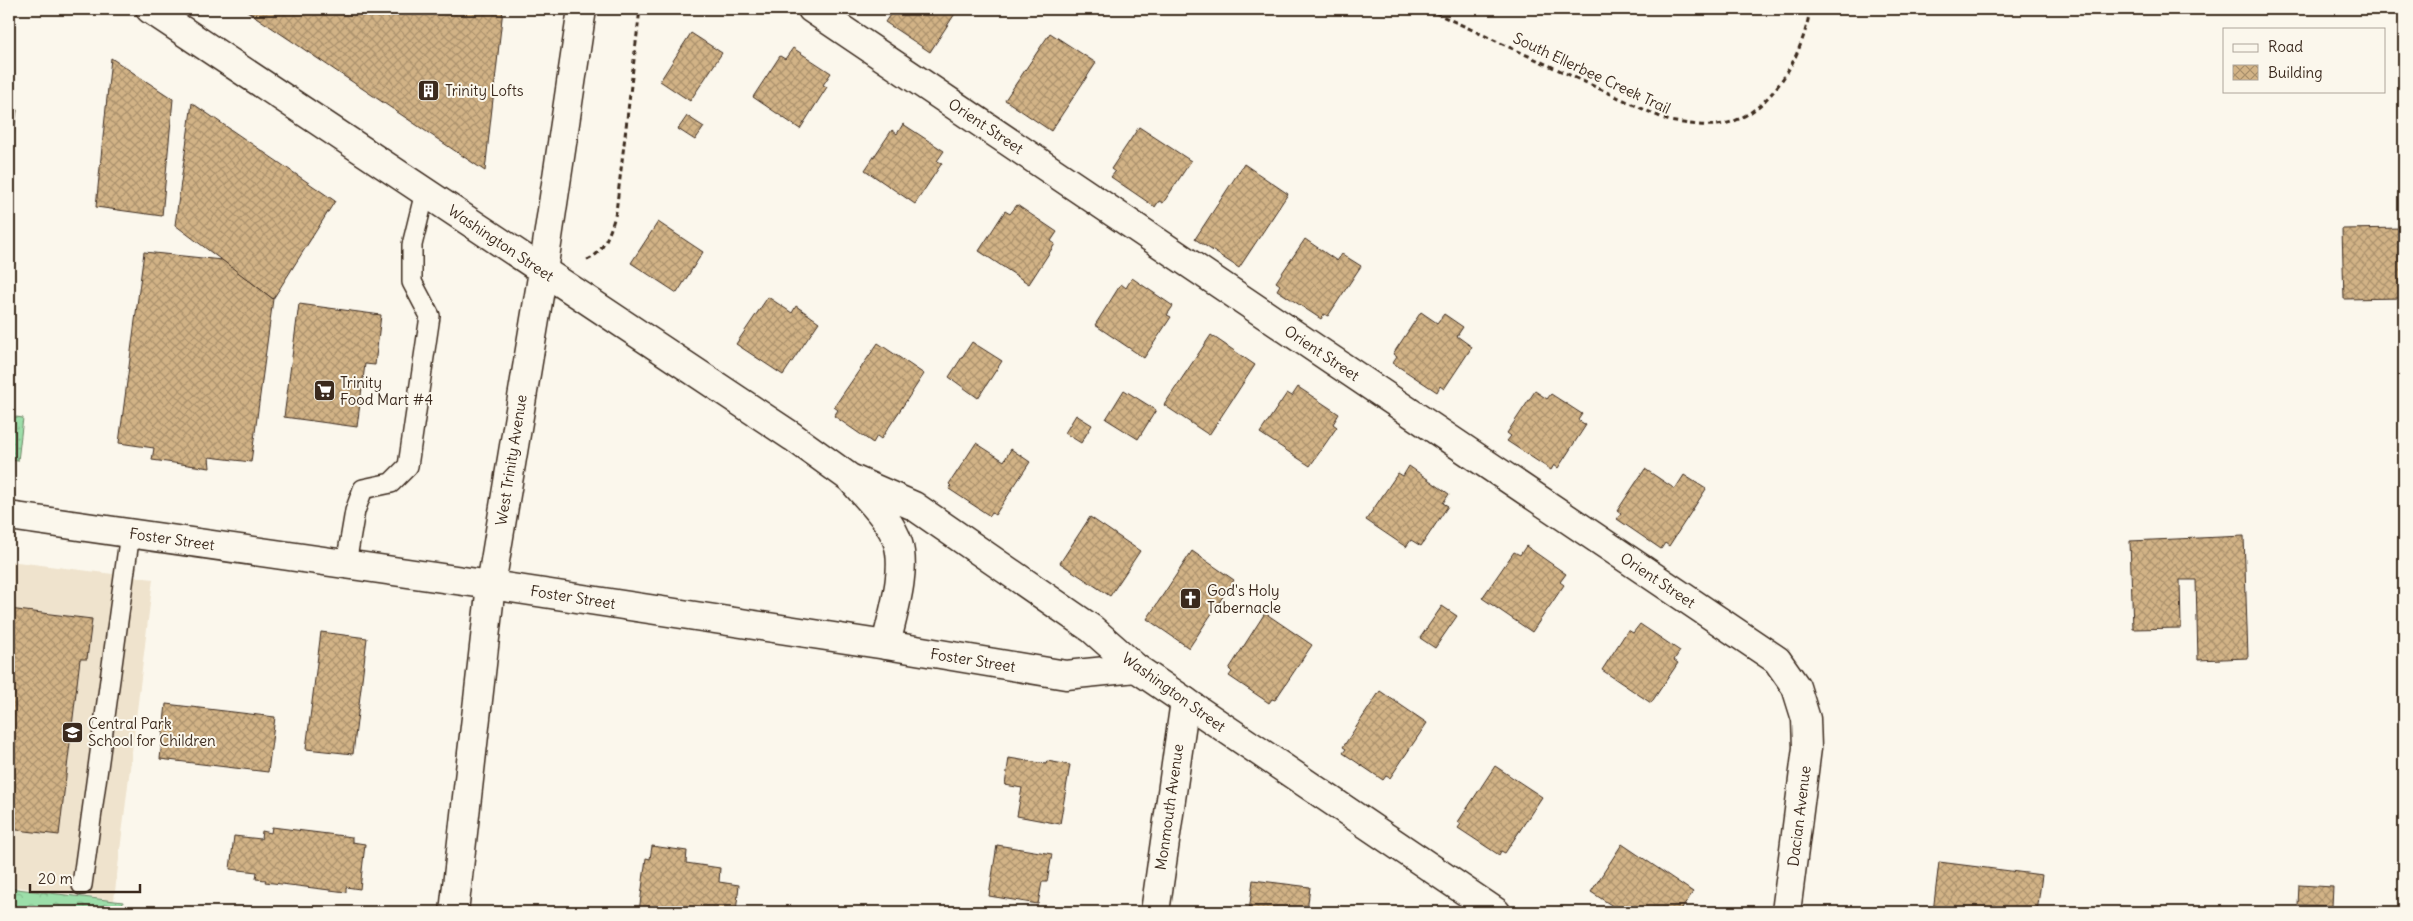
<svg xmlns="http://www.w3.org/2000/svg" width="2413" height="921" viewBox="0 0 2413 921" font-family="Delius,sans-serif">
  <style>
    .built { fill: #efe3cd }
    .forest { fill: url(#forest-crowns); stroke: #6c8464 }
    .garden { fill: url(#garden-dots); stroke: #6c8464 }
    .building { fill: url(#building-cross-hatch); stroke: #3b2a1e }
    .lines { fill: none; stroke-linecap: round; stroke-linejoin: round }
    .lane-casing { stroke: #3b2a1e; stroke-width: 22 }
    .street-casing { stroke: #3b2a1e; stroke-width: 31 }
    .secondary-casing { stroke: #3b2a1e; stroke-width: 31 }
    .path { stroke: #3b2a1e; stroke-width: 3; stroke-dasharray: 5 4; stroke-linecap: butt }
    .lane { stroke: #fbf7ec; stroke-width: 19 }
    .street { stroke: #fbf7ec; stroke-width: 28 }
    .secondary { stroke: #fbf7ec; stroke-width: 28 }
    .labels { text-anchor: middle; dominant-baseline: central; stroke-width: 4; stroke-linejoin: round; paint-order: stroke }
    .street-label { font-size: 15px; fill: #3b2a1e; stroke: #fbf7ec }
    .poi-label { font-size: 15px; fill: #3b2a1e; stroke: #fbf7ec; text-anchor: start }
  </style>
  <defs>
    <pattern id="forest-crowns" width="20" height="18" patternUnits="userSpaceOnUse" patternTransform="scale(1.25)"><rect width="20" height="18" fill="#9cdea9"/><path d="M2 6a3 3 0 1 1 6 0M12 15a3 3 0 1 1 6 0" fill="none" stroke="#87bf91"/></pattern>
    <pattern id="garden-dots" width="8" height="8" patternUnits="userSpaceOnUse" patternTransform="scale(1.25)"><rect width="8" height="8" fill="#9cdea9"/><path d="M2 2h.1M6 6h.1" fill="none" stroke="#87bf91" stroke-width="1.8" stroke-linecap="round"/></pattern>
    <pattern id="building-cross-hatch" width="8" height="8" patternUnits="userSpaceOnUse" patternTransform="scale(1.25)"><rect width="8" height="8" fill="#d2b386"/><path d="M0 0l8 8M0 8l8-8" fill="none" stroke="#ac926d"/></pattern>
  </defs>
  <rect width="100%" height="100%" fill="#fbf7ec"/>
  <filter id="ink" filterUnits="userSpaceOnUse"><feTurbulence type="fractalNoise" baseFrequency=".02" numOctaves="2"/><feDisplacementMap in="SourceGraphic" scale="10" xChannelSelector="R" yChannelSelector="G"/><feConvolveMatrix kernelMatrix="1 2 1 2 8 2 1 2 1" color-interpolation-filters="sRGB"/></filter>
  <g filter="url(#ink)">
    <polygon class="built" points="9,561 153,579 114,900 9,886"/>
    <polygon class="forest" points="9,888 123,902 122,912 9,912"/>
    <polygon class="garden" points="9,416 23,418 18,461 9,460"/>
    <g class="building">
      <polygon points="244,9 503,9 485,171"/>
      <polygon points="894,9 958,9 930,52 885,22"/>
      <polygon points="691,33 722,53 690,101 660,81"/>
      <polygon points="1050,33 1096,63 1051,131 1005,100"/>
      <polygon points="793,48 831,73 823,85 827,87 800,129 753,97 780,56 785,59"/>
      <polygon points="111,58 173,99 162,216 96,207"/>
      <polygon points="192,103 335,201 273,299 175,225"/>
      <polygon points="9,109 17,110 9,168"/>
      <polygon points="687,116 704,127 695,140 678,129"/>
      <polygon points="903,124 944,151 937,161 942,163 915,204 865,170 892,130 897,134"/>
      <polygon points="1139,127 1191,161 1163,203 1159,201 1155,207 1111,177 1115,172 1111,169"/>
      <polygon points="1244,164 1288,194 1239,268 1195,239"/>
      <polygon points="1017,205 1057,232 1051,241 1055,244 1029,284 979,251 1005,211 1010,214"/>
      <polygon points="658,222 703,252 677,293 631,263"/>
      <polygon points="2404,228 2404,298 2344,299 2342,229"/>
      <polygon points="1305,239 1337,261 1342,254 1361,266 1328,316 1324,314 1321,319 1277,290 1280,285 1276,282"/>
      <polygon points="144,252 222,260 273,299 251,462 209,457 210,468 152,460 154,448 119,443"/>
      <polygon points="1132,278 1173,306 1167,315 1171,317 1144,358 1095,325 1121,284 1126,288"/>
      <polygon points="768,297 792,313 796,306 819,322 783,375 736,344"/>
      <polygon points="299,304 381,315 375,365 365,364 357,427 284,417"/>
      <polygon points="1421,312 1437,323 1444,314 1463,327 1457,336 1472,347 1444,389 1440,386 1437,392 1393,363 1397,357 1393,354"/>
      <polygon points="1211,335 1255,365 1209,435 1164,405"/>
      <polygon points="972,342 1002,361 978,398 949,377"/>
      <polygon points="878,343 924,374 881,439 877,436 873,443 834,416 838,410 834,407"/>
      <polygon points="1298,387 1339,414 1333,424 1337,427 1310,466 1260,433 1287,393 1292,396"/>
      <polygon points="1124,390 1156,410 1138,439 1106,419"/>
      <polygon points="1535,391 1547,399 1551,394 1582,414 1578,420 1586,425 1558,468 1554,465 1551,470 1507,441 1511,436 1507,433"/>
      <polygon points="1076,415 1092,425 1081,443 1065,433"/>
      <polygon points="976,443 1004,461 1011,449 1030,462 995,515 992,513 990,516 949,489 951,486 949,484"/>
      <polygon points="1409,466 1449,494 1443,503 1448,506 1421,546 1411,540 1406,547 1366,520 1398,473 1403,476"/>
      <polygon points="1645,469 1675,489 1684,475 1706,489 1669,546 1665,543 1661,549 1617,519 1621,514 1617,511"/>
      <polygon points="1090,517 1140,551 1110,596 1060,563"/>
      <polygon points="2244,536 2248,658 2198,660 2196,580 2180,580 2181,628 2133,629 2130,541"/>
      <polygon points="1526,546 1566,574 1560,582 1564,585 1532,632 1482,598 1514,552 1520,555"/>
      <polygon points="1192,551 1234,580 1189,648 1147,619"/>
      <polygon points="1442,606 1457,616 1435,648 1420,638"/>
      <polygon points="9,609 92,619 87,659 80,659 59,835 9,829"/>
      <polygon points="1265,613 1312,645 1275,700 1272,699 1269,703 1229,676 1232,672 1229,669"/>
      <polygon points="1640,624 1680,651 1674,660 1678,663 1651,703 1602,670 1628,630 1633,633"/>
      <polygon points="321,632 367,638 353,754 306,749"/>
      <polygon points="1380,691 1427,723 1390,778 1386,776 1383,780 1343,753 1346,749 1343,747"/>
      <polygon points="166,704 275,717 268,772 160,759"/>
      <polygon points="1009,758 1046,764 1047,761 1070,765 1060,824 1017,816 1022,788 1005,785"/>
      <polygon points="1495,766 1542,797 1505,853 1501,851 1499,855 1458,828 1461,824 1458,822"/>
      <polygon points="272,827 352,837 352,842 365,844 360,889 346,887 346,892 265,882 266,880 256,879 257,872 230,869 234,836 261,839 262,831 271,833"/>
      <polygon points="1622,844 1693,892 1680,912 1622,912 1591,892"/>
      <polygon points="997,845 1052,854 1047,882 1042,882 1038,904 989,896"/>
      <polygon points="652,846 687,851 686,863 720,868 719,882 739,885 736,912 639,912 646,858 650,859"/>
      <polygon points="1939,862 2042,875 2037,912 1933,912"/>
      <polygon points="1253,880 1310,887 1307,912 1249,912"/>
      <polygon points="2299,885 2333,887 2332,906 2298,905"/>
    </g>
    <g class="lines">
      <defs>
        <g id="lane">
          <polyline points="346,564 355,511 363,489 391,483 408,466 430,316 412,282 412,245 425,192"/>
          <polyline points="82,885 130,533"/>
        </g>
        <g id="street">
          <polyline points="812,9 1777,660 1796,687 1806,719 1807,748 1786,912"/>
          <polyline points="1155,912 1185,701"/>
        </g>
        <g id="secondary">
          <polyline points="150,9 793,437 850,478 914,506 1092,629 1136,668 1496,912"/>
          <path d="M853 481C868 499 891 520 898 543 907 572 892 616 886 645"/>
          <polyline points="9,516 491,585 886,645 1066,675 1136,668"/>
          <polyline points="454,912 491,585 543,271 582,9"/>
        </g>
      </defs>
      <use href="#lane" class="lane-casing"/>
      <use href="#street" class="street-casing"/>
      <use href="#secondary" class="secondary-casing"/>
      <g class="path">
        <path d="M1427 9 1669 121C1690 124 1713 129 1734 121 1776 105 1804 51 1810 9"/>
        <path d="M587 260C604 254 612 227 616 212L640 9"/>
      </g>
      <use href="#lane" class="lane"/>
      <use href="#street" class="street"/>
      <use href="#secondary" class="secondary"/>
    </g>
  </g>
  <defs>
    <symbol id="building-square" viewBox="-11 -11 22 22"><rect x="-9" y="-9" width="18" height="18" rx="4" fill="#3b2a1e" stroke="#fbf7ec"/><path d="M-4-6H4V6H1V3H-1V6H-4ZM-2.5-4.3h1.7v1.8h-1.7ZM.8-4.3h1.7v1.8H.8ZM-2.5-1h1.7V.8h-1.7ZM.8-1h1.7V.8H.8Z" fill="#fff"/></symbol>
    <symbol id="supermarket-square" viewBox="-11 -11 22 22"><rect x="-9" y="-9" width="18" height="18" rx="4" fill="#3b2a1e" stroke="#fbf7ec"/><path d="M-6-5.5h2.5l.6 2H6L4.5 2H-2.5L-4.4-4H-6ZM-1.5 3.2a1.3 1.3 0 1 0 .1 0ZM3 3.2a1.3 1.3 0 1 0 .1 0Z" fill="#fff"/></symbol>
    <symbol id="church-square" viewBox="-11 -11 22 22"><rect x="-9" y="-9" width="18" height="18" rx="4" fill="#3b2a1e" stroke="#fbf7ec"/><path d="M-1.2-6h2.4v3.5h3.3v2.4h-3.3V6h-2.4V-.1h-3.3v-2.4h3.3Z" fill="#fff"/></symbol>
    <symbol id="school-square" viewBox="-11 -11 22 22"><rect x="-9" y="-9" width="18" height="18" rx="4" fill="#3b2a1e" stroke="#fbf7ec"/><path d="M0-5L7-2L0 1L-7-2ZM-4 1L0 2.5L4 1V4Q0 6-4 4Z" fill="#fff"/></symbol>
  </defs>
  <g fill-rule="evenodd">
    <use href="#building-square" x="416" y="78" width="25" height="25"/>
    <use href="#supermarket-square" x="312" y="378" width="25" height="25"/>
    <use href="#church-square" x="1178" y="586" width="25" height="25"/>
    <use href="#school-square" x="60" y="720" width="25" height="25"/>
  </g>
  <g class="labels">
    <g class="street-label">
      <text transform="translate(1592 73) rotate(25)">South Ellerbee Creek Trail</text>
      <text transform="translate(986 126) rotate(34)">Orient Street</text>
      <text transform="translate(501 243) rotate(34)">Washington Street</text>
      <text transform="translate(1322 353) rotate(34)">Orient Street</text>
      <text transform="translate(511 460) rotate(-81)">West Trinity Avenue</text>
      <text transform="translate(172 539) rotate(8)">Foster Street</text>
      <text transform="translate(1658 580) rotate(34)">Orient Street</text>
      <text transform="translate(573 597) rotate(9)">Foster Street</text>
      <text transform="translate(973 660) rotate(9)">Foster Street</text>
      <text transform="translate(1174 692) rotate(36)">Washington Street</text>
      <text transform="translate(1169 807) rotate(-82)">Monmouth Avenue</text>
      <text transform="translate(1799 816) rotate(-83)">Dacian Avenue</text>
    </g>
    <g class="poi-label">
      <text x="445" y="90">Trinity Lofts</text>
      <text x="340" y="382">Trinity<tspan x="340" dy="17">Food Mart #4</tspan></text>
      <text x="1207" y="590">God's Holy<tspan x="1207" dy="17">Tabernacle</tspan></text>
      <text x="88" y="723">Central Park<tspan x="88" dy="17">School for Children</tspan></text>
    </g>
  </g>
  <rect width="2413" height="921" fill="none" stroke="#fbf7ec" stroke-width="30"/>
  <rect x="15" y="15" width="2383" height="891" fill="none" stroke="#3b2a1e" stroke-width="2" filter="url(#ink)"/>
  <rect x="2223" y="28" width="162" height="65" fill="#fbf7ec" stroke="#aea59a"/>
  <rect x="2233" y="44" width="25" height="8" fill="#fbf7ec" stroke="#aea59a"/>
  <text x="2268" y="52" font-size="15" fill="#3b2a1e">Road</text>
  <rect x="2233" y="65" width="25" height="15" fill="url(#building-cross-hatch)" stroke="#aea59a"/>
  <text x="2268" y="78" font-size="15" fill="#3b2a1e">Building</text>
  <path d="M30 884v8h110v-8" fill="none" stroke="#3b2a1e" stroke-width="2.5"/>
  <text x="38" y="884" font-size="15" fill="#3b2a1e" stroke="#fbf7ec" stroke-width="4" paint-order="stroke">20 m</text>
</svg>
